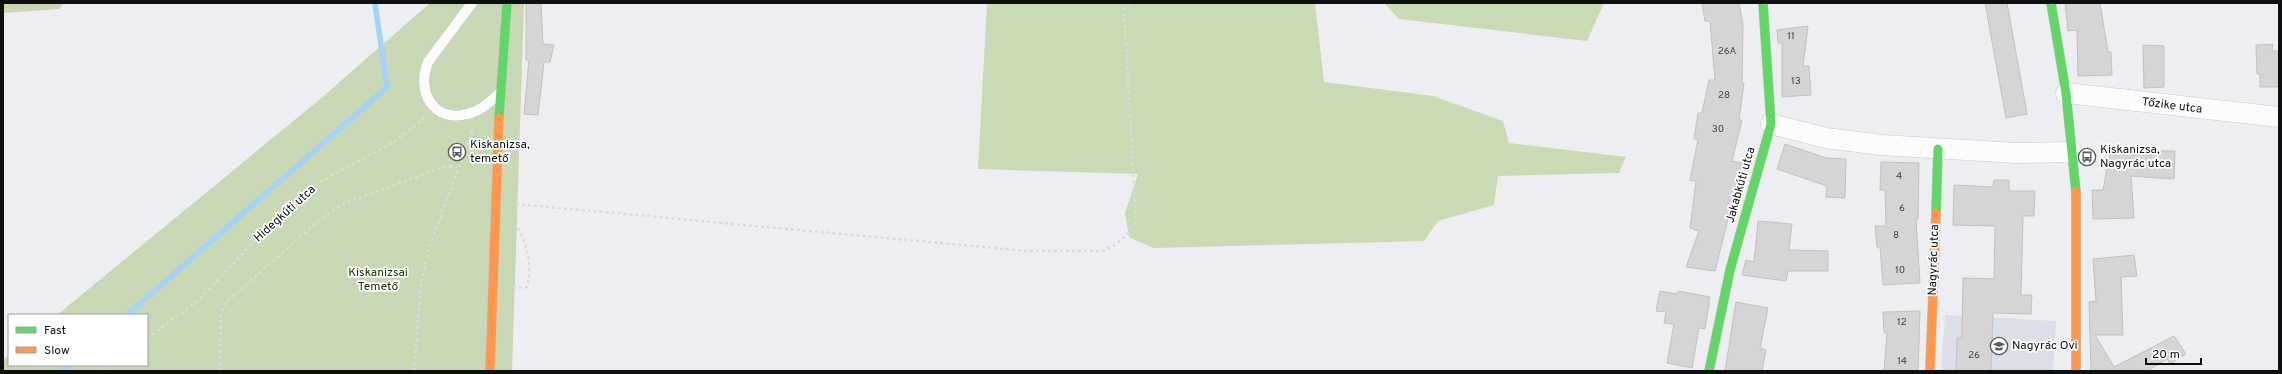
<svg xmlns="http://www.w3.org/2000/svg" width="2282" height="374" viewBox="0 0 2282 374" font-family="Overpass,sans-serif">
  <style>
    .built { fill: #dadfe8 }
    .green { fill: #c8d7b4 }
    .forest { fill: #cadab5 }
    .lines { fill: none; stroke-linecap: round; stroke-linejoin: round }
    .stream { stroke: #a5d2f7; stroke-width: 5.5 }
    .building { fill: #d5d5d6; stroke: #c2c1c2 }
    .lane-casing { stroke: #c7c9cb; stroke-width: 11 }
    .street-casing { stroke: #c7c9cb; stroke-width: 21 }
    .fast-casing { stroke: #c7c9cb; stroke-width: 10 }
    .slow-casing { stroke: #c7c9cb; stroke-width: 10 }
    .path { stroke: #d9dadb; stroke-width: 2.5; stroke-dasharray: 3 3; stroke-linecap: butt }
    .lane { stroke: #fcfcfd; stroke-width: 10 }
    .street { stroke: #fcfcfd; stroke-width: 20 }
    .fast { stroke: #63d668; stroke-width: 9 }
    .slow { stroke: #ff974d; stroke-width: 9 }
    .labels { text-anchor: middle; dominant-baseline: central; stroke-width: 3.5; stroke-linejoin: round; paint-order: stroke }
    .number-label { font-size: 10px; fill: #3f4042 }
    .street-label { font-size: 12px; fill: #0d0f11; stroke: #fff }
    .poi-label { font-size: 12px; fill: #0d0f11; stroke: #fff; text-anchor: start }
    .park-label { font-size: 12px; fill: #223100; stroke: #fff }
  </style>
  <rect width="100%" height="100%" fill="#eceef1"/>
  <polygon class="built" points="1945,315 2056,321 2053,371 1941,371"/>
  <g class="green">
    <polygon points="3,3 63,3 60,9 3,13"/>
    <polygon points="430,3 524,3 512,371 3,371 3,360 9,355 9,365 147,365 147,315 57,315 319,100"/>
  </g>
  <g class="forest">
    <polygon points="987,3 1315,3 1324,82 1433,96 1503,121 1509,143 1626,157 1619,173 1498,176 1494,205 1438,221 1424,241 1153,248 1129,237 1125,213 1138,174 978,169"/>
    <polygon points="1384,3 1604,3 1587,41 1399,19"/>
  </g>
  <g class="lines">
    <g class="stream">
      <polyline points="127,315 387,87 375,3"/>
      <polyline points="62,371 69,365"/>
    </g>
  </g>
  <g class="building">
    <polygon points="526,3 541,3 543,44 554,45 550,62 544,62 538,115 524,114 529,60 526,60"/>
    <polygon points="1702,3 1739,3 1743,25 1742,83 1744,83 1739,120 1742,120 1732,161 1742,163 1715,271 1686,267 1699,231 1690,228 1696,181 1690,180 1698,139 1694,139 1698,113 1702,113 1709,80 1715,80 1710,21 1705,21"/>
    <polygon points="1985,3 2007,3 2027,114 2006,118"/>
    <polygon points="2065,3 2100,3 2108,52 2111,52 2112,75 2078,76 2077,30 2068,31"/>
    <polygon points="1808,26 1803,66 1809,66 1811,95 1782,97 1782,43 1778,43 1777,30"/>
    <polygon points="2273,44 2272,51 2279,51 2279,87 2260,87 2260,74 2257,74 2256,45"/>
    <polygon points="2143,45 2164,46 2164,87 2144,88"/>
    <polygon points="1785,144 1826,158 1846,159 1845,198 1826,197 1827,186 1777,169"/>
    <polygon points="2111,147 2155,155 2157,151 2175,151 2174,179 2131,176 2134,218 2093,219 2092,190 2103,190"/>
    <polygon points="1881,162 1919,163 1918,219 1916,219 1920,283 1883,285 1880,247 1877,247 1875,226 1886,226 1885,190 1880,190"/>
    <polygon points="1994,180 2009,180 2009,191 2035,191 2034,216 2023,216 2021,295 2032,295 2031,314 1993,313 1991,371 1956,371 1957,338 1962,338 1963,278 1994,279 1995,226 1953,225 1954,185 1993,187"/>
    <polygon points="1758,221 1792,224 1789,250 1828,251 1828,271 1788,271 1786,281 1742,275 1746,260 1754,262"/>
    <polygon points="2134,255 2137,276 2121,277 2123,335 2095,335 2114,367 2174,336 2186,354 2170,364 2167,359 2147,371 2091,371 2089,302 2096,301 2093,259"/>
    <polygon points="1660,291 1677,294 1678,291 1710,297 1705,329 1699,328 1692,368 1667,363 1674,324 1664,323 1666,312 1656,311"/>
    <polygon points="1736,302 1768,308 1760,348 1766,350 1762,371 1725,371"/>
    <polygon points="1920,311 1918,371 1884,371 1887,333 1884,333 1883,312"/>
  </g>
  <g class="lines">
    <defs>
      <path id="lane" d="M472 3 428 62C416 91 433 123 467 114 480 112 489 102 499 94"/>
      <g id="street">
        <polyline points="2066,93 2279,117"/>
        <polyline points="1771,124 1826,138 1882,145 2016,153 2072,152"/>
      </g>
      <g id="fast">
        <polyline points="2051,3 2066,93 2076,192"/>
        <polyline points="499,118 507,3"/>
        <polyline points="1936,213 1938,149"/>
        <polyline points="1709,371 1730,270 1771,124 1763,3"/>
      </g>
      <g id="slow">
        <polyline points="2076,192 2076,371"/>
        <polyline points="490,371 499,118"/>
        <polyline points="1930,371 1936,213"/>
      </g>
    </defs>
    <use href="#lane" class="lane-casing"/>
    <use href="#street" class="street-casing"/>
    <use href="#fast" class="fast-casing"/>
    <use href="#slow" class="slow-casing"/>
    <g class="path">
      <path d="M516 204 1027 251H1102C1119 245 1126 235 1136 221L1124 9 1131 3"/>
      <path d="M513 288 527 287C533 264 527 244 516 224"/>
      <polyline points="147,338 199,300 271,223 320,182 395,141 426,117"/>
      <polyline points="101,371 109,365"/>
      <polyline points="220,371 221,314 225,303 325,215 343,204 443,167 460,167"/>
      <polyline points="414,371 421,283 428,250 474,127"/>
    </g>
    <use href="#lane" class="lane"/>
    <use href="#street" class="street"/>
    <use href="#fast" class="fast"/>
    <use href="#slow" class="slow"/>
  </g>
  <defs>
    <symbol id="bus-ring" viewBox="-11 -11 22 22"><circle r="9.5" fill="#fff" stroke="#5b5d5f" stroke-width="1.5"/><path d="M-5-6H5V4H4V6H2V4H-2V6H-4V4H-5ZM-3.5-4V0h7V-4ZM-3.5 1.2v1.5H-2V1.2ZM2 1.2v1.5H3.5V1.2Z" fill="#5b5d5f"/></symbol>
    <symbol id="school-ring" viewBox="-11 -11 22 22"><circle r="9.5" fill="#fff" stroke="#5b5d5f" stroke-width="1.5"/><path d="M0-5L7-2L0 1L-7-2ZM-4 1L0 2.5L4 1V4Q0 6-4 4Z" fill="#5b5d5f"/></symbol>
  </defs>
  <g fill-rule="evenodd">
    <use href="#bus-ring" x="447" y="142" width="20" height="20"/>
    <use href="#bus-ring" x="2077" y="147" width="20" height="20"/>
    <use href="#school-ring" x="1989" y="336" width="20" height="20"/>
  </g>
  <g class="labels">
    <g class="number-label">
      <text x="1791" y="36">11</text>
      <text x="1727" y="51">26A</text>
      <text x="1796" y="81">13</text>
      <text x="1724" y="95">28</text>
      <text x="1718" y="129">30</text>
      <text x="1899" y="176">4</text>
      <text x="1902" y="208">6</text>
      <text x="1896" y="235">8</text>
      <text x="1900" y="270">10</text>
      <text x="1902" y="322">12</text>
      <text x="1974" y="355">26</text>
      <text x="1902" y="361">14</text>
    </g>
    <g class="street-label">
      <text transform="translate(2172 106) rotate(7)">Tőzike utca</text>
      <text transform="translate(1741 185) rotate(-74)">Jakabkúti utca</text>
      <text transform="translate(285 214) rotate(-42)">Hidegkúti utca</text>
      <text transform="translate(1934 260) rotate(-88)">Nagyrác utca</text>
    </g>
    <g class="poi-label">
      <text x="470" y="145">Kiskanizsa,<tspan x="470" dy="14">temető</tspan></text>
      <text x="2100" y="150">Kiskanizsa,<tspan x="2100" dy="14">Nagyrác utca</tspan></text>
      <text x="2012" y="346">Nagyrác Ovi</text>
    </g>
    <g class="park-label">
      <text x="378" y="273">Kiskanizsai<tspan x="378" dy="14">Temető</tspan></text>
    </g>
  </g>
  <rect width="2282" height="374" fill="none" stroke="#0d0f11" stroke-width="8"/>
  <rect x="8" y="314" width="140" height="52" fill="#ffffff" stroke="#9e9fa0"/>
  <rect x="16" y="327" width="20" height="6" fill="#63d668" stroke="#9e9fa0"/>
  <text x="44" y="334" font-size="12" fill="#0d0f11">Fast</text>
  <rect x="16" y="347" width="20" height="6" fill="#ff974d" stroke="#9e9fa0"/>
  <text x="44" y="354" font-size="12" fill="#0d0f11">Slow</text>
  <path d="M2146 358v6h55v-6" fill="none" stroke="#0d0f11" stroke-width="2"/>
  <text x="2152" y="358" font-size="12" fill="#0d0f11" stroke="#ffffff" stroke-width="3" paint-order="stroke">20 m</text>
</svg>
